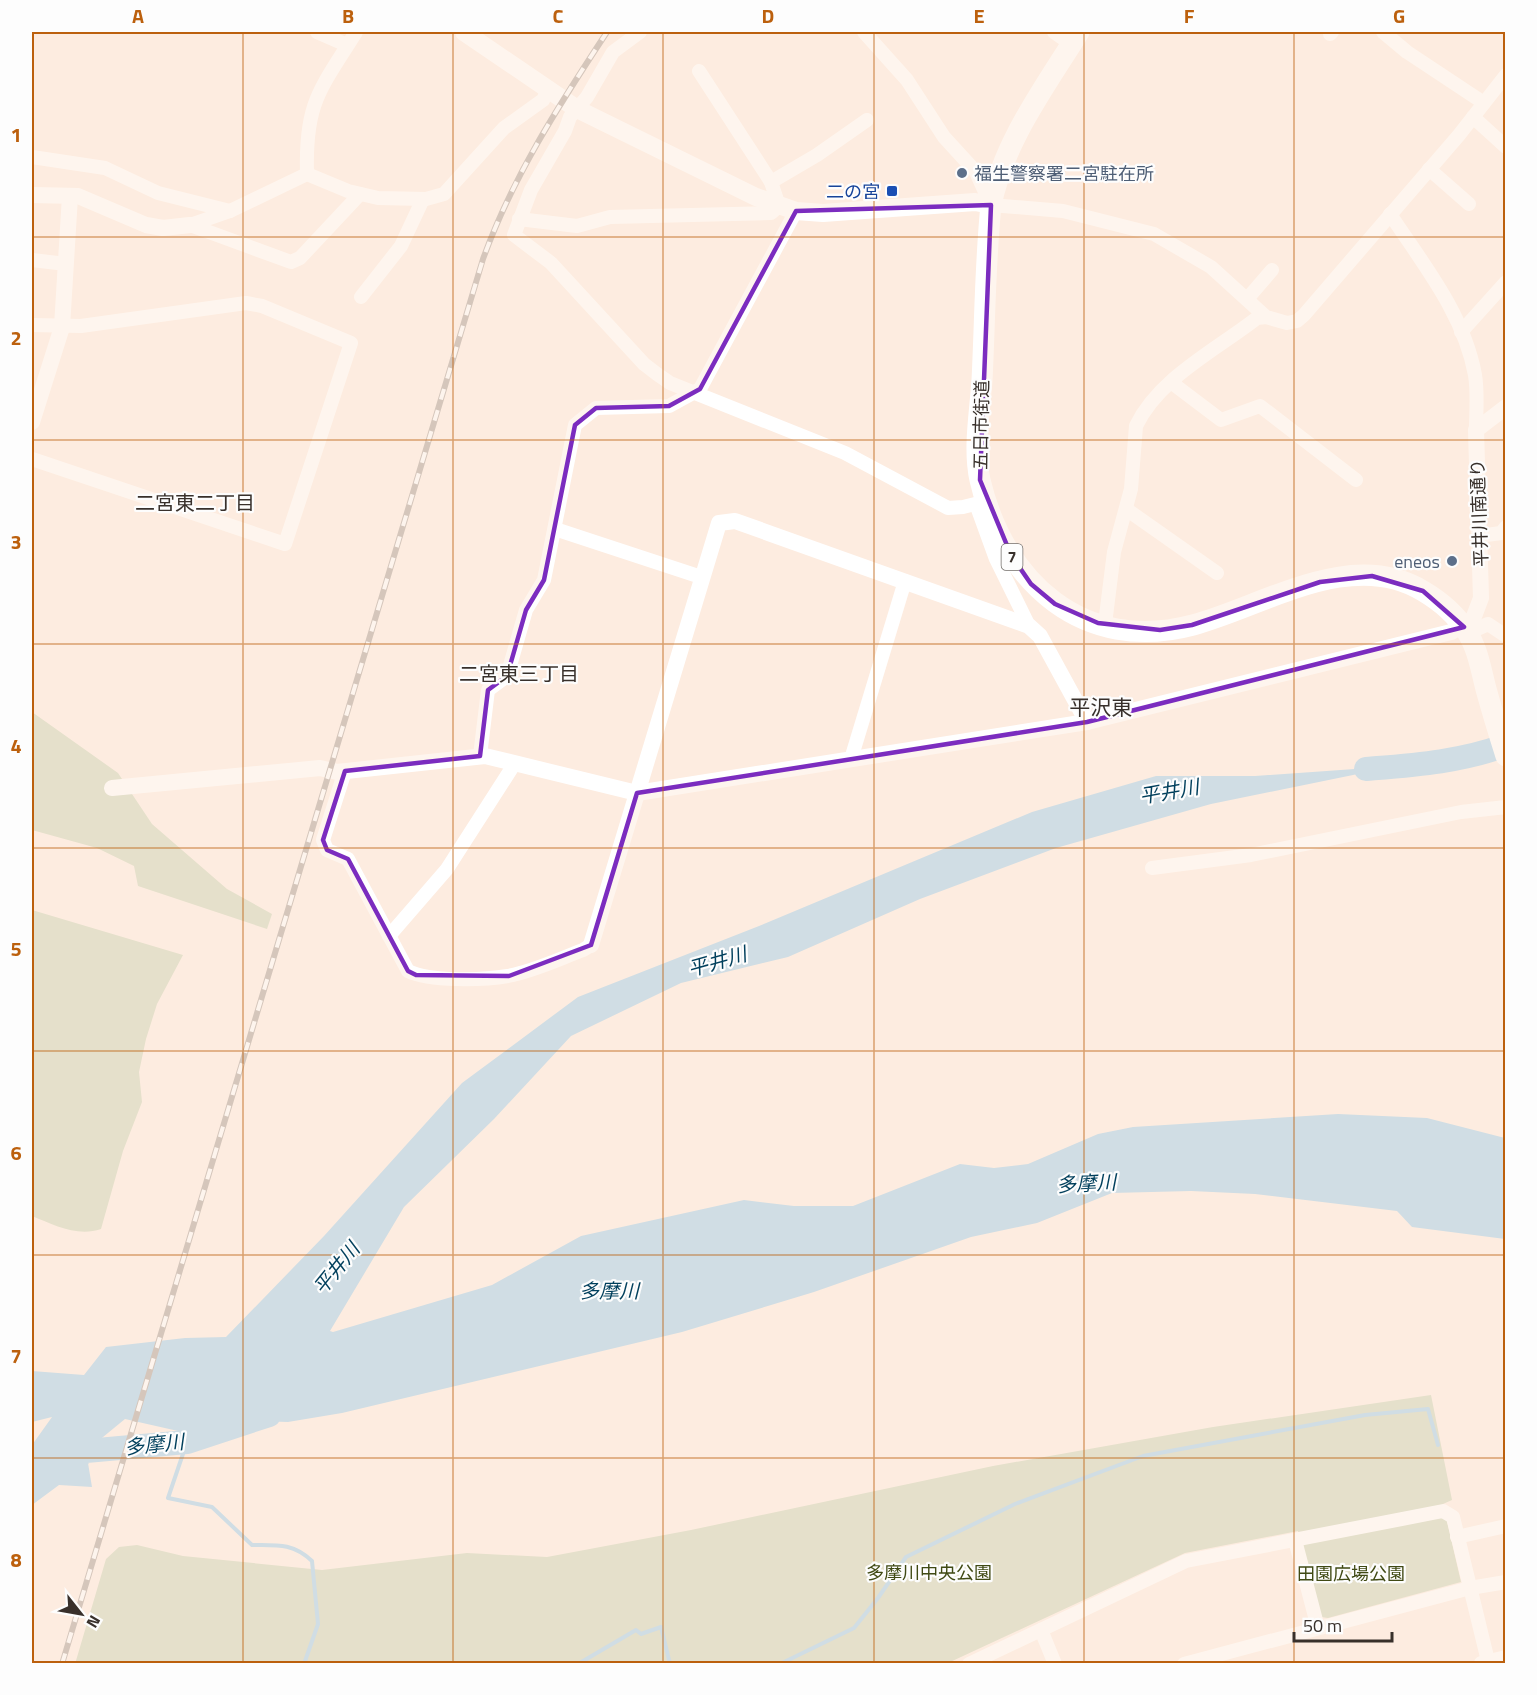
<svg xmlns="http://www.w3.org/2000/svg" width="1537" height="1695" viewBox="0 0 1537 1695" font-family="'Titillium Web','Noto Sans JP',sans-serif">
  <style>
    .green { fill: #c8d0b1 }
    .water { fill: #9acae8 }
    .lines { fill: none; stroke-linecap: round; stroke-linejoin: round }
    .stream { stroke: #9acae8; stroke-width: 4 }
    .river { stroke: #9acae8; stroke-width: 24 }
    .minor { stroke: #fff; stroke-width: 14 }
    .tertiary { stroke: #fff; stroke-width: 16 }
    .secondary { stroke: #fff; stroke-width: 18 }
    .primary { stroke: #fff; stroke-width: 21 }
    .rail-casing { stroke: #a4978f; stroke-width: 6 }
    .rail { stroke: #fdfdfd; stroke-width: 4; stroke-dasharray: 11; stroke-linecap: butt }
    .marked { fill: none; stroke: #7b2cbf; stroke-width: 4.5; stroke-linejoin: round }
    .grid { fill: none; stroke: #bc600d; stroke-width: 1.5; stroke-opacity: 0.55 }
    .service-dot { fill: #5c6f8a; stroke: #fdfdfd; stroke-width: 2 }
    .transit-dot { fill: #1a4fb4; stroke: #fdfdfd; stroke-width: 2 }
    .labels { text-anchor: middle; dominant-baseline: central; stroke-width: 4.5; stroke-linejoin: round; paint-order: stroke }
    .shield { fill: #fdfdfd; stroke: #736e6a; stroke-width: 1.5 }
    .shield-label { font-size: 16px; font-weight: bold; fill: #38302b }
    .service-label { font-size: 18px; fill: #4e5e75; stroke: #fdfdfd; text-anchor: start }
    .transit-label { font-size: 18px; fill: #164399; stroke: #fdfdfd; text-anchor: end }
    .street-label { font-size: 18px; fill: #38302b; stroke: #fdfdfd }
    .park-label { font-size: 18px; fill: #404a14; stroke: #fdfdfd }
    .neighbourhood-label { font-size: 20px; fill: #38302b; stroke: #fdfdfd }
    .water-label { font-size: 20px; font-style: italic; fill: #003f5c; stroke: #fdfdfd }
    .quarter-label { font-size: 21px; fill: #38302b; stroke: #fdfdfd }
    .neatline { fill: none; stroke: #bc600d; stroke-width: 2 }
    .grid-label { font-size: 20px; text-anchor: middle; font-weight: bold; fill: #bc600d }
  </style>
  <rect width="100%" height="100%" fill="#fdece0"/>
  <g class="green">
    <polygon points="32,712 118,773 152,824 227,889 272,914 267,929 138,886 134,866 97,848 32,830"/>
    <path d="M32 910 183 955 157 1004 146 1039 139 1072 142 1102 123 1151 101 1229C77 1237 54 1225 32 1216Z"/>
    <polygon points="1431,1395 1452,1500 1443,1504 1461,1582 1328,1618 1321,1617 1298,1531 1185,1553 948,1663 75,1664 106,1559 119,1547 137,1545 183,1556 322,1570 467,1553 547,1557 691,1530 993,1466 1213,1427"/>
  </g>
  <polygon class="water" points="1397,766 1211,804 1056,848 920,899 788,957 681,983 571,1036 494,1119 404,1207 330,1331 333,1332 492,1285 581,1236 744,1200 794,1206 853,1206 960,1164 994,1168 1028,1164 1098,1134 1133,1127 1338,1114 1427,1118 1505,1138 1505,1239 1412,1227 1397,1211 1255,1194 1191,1191 1112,1193 1037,1223 971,1237 814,1292 682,1332 342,1413 288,1422 254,1421 224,1430 178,1431 125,1419 86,1451 92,1487 59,1485 32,1505 32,1445 52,1417 32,1422 32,1371 84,1375 106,1347 185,1338 226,1337 324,1236 462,1083 578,997 759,926 1032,812 1156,776 1255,776"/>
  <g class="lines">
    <g class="stream">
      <path d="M187 1442 168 1498 212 1507 252 1545C277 1545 293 1543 312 1561L318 1624 304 1664"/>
      <polyline points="578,1664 636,1630 641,1634 661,1627 670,1664"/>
      <polyline points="780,1664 854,1628 878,1598 906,1557 1015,1504 1143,1456 1365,1415 1428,1409 1438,1445"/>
    </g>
    <g class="river">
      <path d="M1366 769C1414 765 1460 762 1506 745"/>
      <polyline points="32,1484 86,1451 187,1442 269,1415"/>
    </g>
    <g class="minor">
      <polyline points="317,32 347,45"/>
      <polyline points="640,32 613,52 587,97 570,117 565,131 531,190 514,235 551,263 644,364 657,374 670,383 845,453 948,508 963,507 987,501"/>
      <polyline points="864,32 907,80 944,137 976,172 991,205 1063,211 1154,234 1211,267 1266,317 1287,323 1297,321 1304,315 1459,135 1506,75"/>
      <polyline points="1054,32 1071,44"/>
      <polyline points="1383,32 1407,52 1484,103"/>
      <polyline points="1330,34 1332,32"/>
      <polyline points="1473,117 1506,147"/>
      <polyline points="32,157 105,168 158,193 230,211"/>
      <polyline points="1429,169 1469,204"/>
      <path d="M307 174C305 102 320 90 356 32"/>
      <polyline points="771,182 817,155 867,120"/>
      <path d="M1390 214C1423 264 1464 314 1475 375 1478 393 1476 412 1476 430"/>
      <polyline points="519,219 577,226 610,217 771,213 779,206 771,182 699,71"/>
      <polyline points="190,225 230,211 307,174 348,191 378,198 426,199 444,194 504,128 543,100 548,90"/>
      <polyline points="190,225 291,262 300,258 360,194"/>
      <polyline points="32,260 66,264"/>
      <polyline points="361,297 401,246 423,199"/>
      <polyline points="1247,299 1272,270"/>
      <polyline points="32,325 81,326 246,303 262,306 351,343 285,544 32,459"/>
      <polyline points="1461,332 1506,282"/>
      <polyline points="1174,380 1176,386 1221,420 1260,406 1356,480"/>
      <polyline points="976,504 996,559 1029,626"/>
      <polyline points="1126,509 1217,573"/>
      <polyline points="555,529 701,577"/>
      <polyline points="1479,536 1501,533 1506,527"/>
      <path d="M1105 624 1114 552 1131 489 1136 426C1159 378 1216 350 1257 318L1266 317"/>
      <polyline points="1468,633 1488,624 1506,636"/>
      <polyline points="480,756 488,690 507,676 526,610 544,580 575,425 596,408 669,406 700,389 796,211"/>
      <polyline points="851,759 905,581"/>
      <path d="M345 771 323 840 327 850 348 859 408 971C430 982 484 980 508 976 534 971 559 959 583 950L591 945"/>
      <polyline points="1152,868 1251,855 1461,812 1506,807"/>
      <polyline points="389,936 447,869 515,763"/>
      <polyline points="1457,1537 1506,1526"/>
      <polyline points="1295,1540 1318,1628"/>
      <polyline points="1041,1630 1055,1664"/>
      <polyline points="1481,1663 1506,1657"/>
      <polyline points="969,1664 1186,1561 1443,1511 1453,1517 1488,1661"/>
      <polyline points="1184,1664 1470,1588 1506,1582"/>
    </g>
    <g class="tertiary">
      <polyline points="32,195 78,196 146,225 163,228 190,225"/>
      <polyline points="32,422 62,327 70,196"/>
      <polyline points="112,788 320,768 337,772 485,756 637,793 1087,722 1451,632 1473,619 1481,598 1476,430 1506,407"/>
      <polyline points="591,945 719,523 735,521 1029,626 1040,636 1087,722"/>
    </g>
    <polyline class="secondary" points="464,32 577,109 756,197 796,211 823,213 975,202 991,205"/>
    <path class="primary" d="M1079 32C1045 87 1004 141 991 205 985 263 985 322 982 380 980 412 973 449 980 480 1004 583 1084 654 1193 625 1264 606 1351 547 1423 591 1440 601 1457 616 1467 632 1478 649 1481 670 1486 689 1492 711 1499 734 1506 756"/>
    <defs>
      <path id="rail" d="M62 1664 483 259C513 176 559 105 607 32"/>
    </defs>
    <use href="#rail" class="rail-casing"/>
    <use href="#rail" class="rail"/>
  </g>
  <path d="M0 0H1537V1695H0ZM991 205 980 480 1011 555 1031 584 1055 604 1098 623 1160 630 1192 625 1320 582 1372 576 1423 591 1464 627 1087 722 637 793 591 945 509 976 416 975 408 971 348 859 327 850 323 840 345 771 480 756 488 690 507 676 526 610 544 580 575 425 596 408 669 406 700 389 796 211Z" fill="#fdece0" fill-opacity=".55" fill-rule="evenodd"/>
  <path class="marked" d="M991 205 980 480 1011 555 1031 584 1055 604 1098 623 1160 630 1192 625 1320 582 1372 576 1423 591 1464 627 1087 722 637 793 591 945 509 976 416 975 408 971 348 859 327 850 323 840 345 771 480 756 488 690 507 676 526 610 544 580 575 425 596 408 669 406 700 389 796 211Z"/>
  <path class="grid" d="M243 32V1664M453 32V1664M663 32V1664M874 32V1664M1084 32V1664M1294 32V1664M32 237H1506M32 440H1506M32 644H1506M32 848H1506M32 1051H1506M32 1255H1506M32 1458H1506"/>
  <g class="service-dot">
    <circle cx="962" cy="173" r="6"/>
    <circle cx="1452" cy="561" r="6"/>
  </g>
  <rect class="transit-dot" x="886" y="185" width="12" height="12" rx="3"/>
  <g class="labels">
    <rect class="shield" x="1001.5" y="544" width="21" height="26" rx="4.5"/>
    <g class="shield-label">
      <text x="1012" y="557">7</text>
    </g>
    <g class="service-label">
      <text x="974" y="173">福生警察署二宮駐在所</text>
      <text x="1440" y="561" text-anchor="end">eneos</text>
    </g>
    <g class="transit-label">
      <text x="880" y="191">二の宮</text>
    </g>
    <g class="street-label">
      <text transform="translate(981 425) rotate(-89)">五日市街道</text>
      <text transform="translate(1479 513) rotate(-92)">平井川南通り</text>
    </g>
    <g class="park-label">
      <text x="929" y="1572">多摩川中央公園</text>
      <text x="1351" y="1573">田園広場公園</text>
    </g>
    <g class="neighbourhood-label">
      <text x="195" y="502">二宮東二丁目</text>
      <text x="519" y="673">二宮東三丁目</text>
    </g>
    <g class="water-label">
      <text transform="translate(1169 791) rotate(-10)">平井川</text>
      <text transform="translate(717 961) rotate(-16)">平井川</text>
      <text transform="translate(1086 1183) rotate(-3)">多摩川</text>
      <text transform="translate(336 1268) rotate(-51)">平井川</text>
      <text x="609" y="1290">多摩川</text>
      <text transform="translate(154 1444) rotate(-6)">多摩川</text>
    </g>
    <g class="quarter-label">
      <text x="1101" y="707">平沢東</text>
    </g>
  </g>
  <rect width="1537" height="1695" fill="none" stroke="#fdfdfd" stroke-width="66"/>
  <g transform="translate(81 1614) rotate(121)" stroke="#fdfdfd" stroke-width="4.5" paint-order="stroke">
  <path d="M0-4.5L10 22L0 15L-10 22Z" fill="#38302b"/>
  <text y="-9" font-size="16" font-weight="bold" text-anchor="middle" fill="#38302b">N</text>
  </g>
  <path d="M1294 1632v9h98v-9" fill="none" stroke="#38302b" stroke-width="3"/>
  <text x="1303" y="1632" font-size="18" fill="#38302b" stroke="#fdfdfd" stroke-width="4.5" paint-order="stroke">50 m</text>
  <rect x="33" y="33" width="1471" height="1629" class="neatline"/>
  <g class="grid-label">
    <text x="138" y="23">A</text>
    <text x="348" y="23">B</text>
    <text x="558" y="23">C</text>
    <text x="768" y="23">D</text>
    <text x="979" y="23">E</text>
    <text x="1189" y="23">F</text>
    <text x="1399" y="23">G</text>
    <text x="16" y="142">1</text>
    <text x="16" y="345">2</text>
    <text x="16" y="549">3</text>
    <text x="16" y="753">4</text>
    <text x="16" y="956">5</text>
    <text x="16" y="1160">6</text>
    <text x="16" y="1363">7</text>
    <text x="16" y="1567">8</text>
  </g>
</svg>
